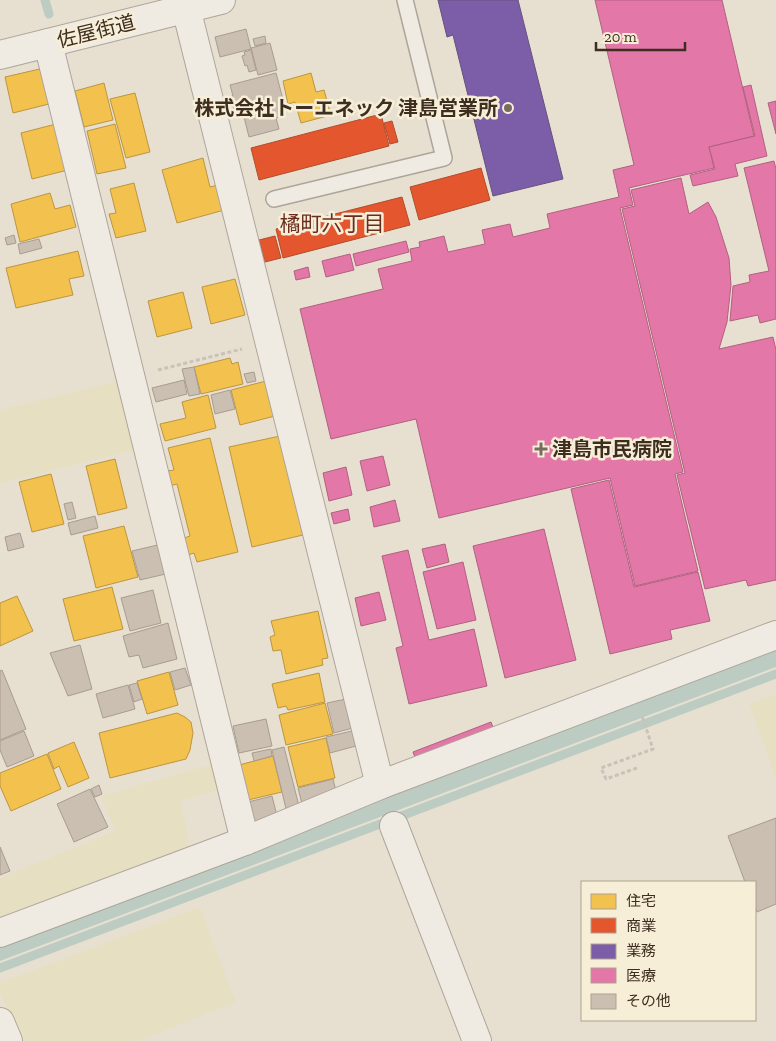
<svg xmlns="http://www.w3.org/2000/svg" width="776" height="1041" viewBox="0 0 776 1041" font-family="'Zilla Slab','Noto Sans JP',serif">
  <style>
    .farmland { fill: #e6dfc2 }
    .water { fill: #bcccc2 }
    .homes { fill: #f2c14e; stroke: #bc9540 }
    .shops { fill: #e4572e; stroke: #b24b2a }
    .offices { fill: #7b5ea7; stroke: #68507e }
    .health { fill: #e377a8; stroke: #b1617f }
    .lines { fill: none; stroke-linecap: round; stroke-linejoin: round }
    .stream { stroke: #bcccc2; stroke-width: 9 }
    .building { fill: #cbbfb2; stroke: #a89c90 }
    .service-casing { stroke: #ada599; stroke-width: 18 }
    .minor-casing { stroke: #ada599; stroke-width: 30 }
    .tertiary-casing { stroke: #ada599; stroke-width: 30 }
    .path { stroke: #c8c2b9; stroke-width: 3; stroke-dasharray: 4 2.5; stroke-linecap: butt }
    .service { stroke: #efebe3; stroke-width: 15 }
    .minor { stroke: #efebe3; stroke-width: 28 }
    .tertiary { stroke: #efebe3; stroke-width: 28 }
    .poi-dot { fill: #786c5e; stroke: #f7eed8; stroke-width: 2 }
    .labels { text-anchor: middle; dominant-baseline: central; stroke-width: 5; stroke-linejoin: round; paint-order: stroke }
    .street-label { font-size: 20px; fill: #3d2e20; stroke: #f7eed8 }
    .poi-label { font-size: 20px; font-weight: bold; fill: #3d2e20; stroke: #f7eed8; text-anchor: end }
    .neighbourhood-label { font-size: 21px; fill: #6b2e1e; stroke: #f7eed8 }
  </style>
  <rect width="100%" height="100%" fill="#e7e0d1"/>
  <g class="farmland">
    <polygon points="122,380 139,449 0,483 0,410"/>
    <polygon points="776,694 776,779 749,704"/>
    <polygon points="216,763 223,790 181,800 191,854 0,925 0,878 115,831 101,796"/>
    <polygon points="200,907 236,1002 139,1041 20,1041 0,993 0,983"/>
  </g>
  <polygon class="water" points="776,649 776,667 0,961 0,942"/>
  <g class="homes">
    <polygon points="44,68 53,103 13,113 5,77"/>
    <polygon points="311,73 316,92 324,90 331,115 301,123 295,102 288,104 283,81"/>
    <polygon points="104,83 113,120 84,127 75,91"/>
    <polygon points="135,93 150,152 126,158 110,99"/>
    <polygon points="56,124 68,170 32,179 21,133"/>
    <polygon points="115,124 126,168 97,174 87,131"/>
    <polygon points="203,158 210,187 221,184 228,209 177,223 162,170"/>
    <polygon points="134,183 146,231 116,238 109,214 116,213 110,189"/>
    <polygon points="50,193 55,209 70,205 76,227 20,242 11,204"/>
    <polygon points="78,251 84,276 69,279 73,295 16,308 6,268"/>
    <polygon points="235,279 245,315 211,324 202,287"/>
    <polygon points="183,292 192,328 157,337 148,301"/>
    <polygon points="230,358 232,364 238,362 243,384 201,394 194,367"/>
    <polygon points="266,381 275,416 240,425 231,390"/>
    <polygon points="208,395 216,428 165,441 160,424 186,418 182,402"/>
    <polygon points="280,436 303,535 252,547 229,447"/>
    <polygon points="210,438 238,552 197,562 194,553 188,555 184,538 190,536 177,484 170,486 167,471 174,470 168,448"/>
    <polygon points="115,459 127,508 98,515 86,466"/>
    <polygon points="51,474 64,524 32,532 19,482"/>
    <polygon points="124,526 138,577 96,588 83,536"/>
    <polygon points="112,587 123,629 74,641 63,599"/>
    <polygon points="17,596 33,631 0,646 0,603"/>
    <polygon points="318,611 328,658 322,659 323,665 286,674 281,650 273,651 270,637 275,635 271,621"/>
    <polygon points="169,672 178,705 147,714 137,681"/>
    <polygon points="319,673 325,702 288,710 286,706 278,708 272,684"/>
    <polygon points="325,703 333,734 286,745 279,715"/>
    <polygon points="177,713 185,717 191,722 193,733 190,750 186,759 110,778 99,733"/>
    <polygon points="326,738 335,778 298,787 288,747"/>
    <polygon points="74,742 89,778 68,787 59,766 54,769 48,753"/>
    <polygon points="47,754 61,789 11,811 0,786 0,773"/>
    <polygon points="273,756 282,792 248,800 239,765"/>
  </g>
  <g class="shops">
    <polygon points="381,114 389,146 259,180 251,148"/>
    <polygon points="392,121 398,142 390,144 384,123"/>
    <polygon points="481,168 490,200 419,220 410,187"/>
    <polygon points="402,197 410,225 283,258 276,229"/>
    <polygon points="275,236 281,258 265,262 259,240"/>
  </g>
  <polygon class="offices" points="438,0 518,0 563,179 493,196 453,35 447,37"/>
  <g class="health">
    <polygon points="595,0 722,0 754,136 709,147 714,168 629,188 633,205 620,208 683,472 675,474 698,571 635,586 610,478 439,518 416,419 331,439 300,309 383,289 378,269 412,261 410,249 420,247 419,242 444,236 448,252 485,244 482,230 510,224 513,237 550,228 547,214 619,197 613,170 634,165"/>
    <polygon points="751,85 767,156 735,164 738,176 693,186 690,175 715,169 709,147 755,136 743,87"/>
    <polygon points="776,101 776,134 768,103"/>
    <polygon points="774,161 776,169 776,319 760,323 758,315 730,321 733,286 750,282 749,275 769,271 744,168"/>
    <polygon points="681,178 689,214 708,202 716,217 729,258 731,285 727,322 719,349 773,337 776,350 776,580 748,586 746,580 705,589 677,475 685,473 622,209 635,206 631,190"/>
    <polygon points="406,241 409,252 356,266 353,254"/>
    <polygon points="350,254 354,270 326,277 322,261"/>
    <polygon points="308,267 310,277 296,280 294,271"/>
    <polygon points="383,456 390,485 367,491 360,461"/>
    <polygon points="346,467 352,495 329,501 323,473"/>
    <polygon points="609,480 634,587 698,572 710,621 670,630 672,639 610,654 571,489"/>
    <polygon points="395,500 400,521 374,527 370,507"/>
    <polygon points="348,509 350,520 334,524 331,513"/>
    <polygon points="544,529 576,660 505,678 473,546"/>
    <polygon points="445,544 449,562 427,568 422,549"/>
    <polygon points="408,550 429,640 474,629 487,686 409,704 396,648 403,646 382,556"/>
    <polygon points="463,562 476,620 437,629 423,572"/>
    <polygon points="379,592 386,620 361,626 355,598"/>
    <polygon points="491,722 494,730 416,760 413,752"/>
  </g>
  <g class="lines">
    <g class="stream">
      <polyline points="45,0 49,14"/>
      <polyline points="0,968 776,674"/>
    </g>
  </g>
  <g class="building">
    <polygon points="246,29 251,49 220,57 215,37"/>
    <polygon points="265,36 266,43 255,46 253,39"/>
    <polygon points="270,43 277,70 258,75 251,48"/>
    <polygon points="251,50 256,70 249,72 247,65 245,66 242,56 245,55 244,52"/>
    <polygon points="276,73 284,103 281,104 284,116 276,118 279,129 249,137 243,113 235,115 231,96 233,96 230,85"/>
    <polygon points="14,235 16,243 7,245 5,238"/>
    <polygon points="39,239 42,248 20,254 18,244"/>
    <polygon points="194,367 200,394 189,396 182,369"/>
    <polygon points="254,372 256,381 247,383 244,374"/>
    <polygon points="184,380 187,394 156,402 152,388"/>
    <polygon points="230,390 235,409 215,414 211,395"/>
    <polygon points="72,502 76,518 68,520 64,504"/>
    <polygon points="95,516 98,528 71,535 68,523"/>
    <polygon points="20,533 24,547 8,551 5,537"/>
    <polygon points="162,544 170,573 140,580 132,551"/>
    <polygon points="153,590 161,623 130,631 121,598"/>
    <polygon points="168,623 177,659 143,668 139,655 129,657 123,636"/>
    <polygon points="80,645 92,689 68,696 50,653"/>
    <polygon points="185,668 191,685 175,690 170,672"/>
    <polygon points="2,670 26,729 0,740 0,671"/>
    <polygon points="137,683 142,699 134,702 129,685"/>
    <polygon points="128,685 135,709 103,718 96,694"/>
    <polygon points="346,699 353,728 334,733 327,703"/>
    <polygon points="266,719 272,746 239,753 233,726"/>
    <polygon points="24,731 34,756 7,767 0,750 0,741"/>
    <polygon points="352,731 356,746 330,753 326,737"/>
    <polygon points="284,747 300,810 287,813 272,750"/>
    <polygon points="271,749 272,756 254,761 252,753"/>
    <polygon points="333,779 337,795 302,804 298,788"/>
    <polygon points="99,785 102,794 95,797 91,789"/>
    <polygon points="90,789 108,827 74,842 57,804"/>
    <polygon points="272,796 277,816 253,822 248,802"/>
    <polygon points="776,818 776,904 757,912 755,906 755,882 745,882 728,836"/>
    <polygon points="0,847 10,871 0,875"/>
  </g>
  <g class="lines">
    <defs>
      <polyline id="service" points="274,199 444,158 405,0"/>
      <g id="minor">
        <polyline points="184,0 380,785"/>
        <polyline points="48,43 245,841"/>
        <polyline points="394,826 477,1041"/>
        <polyline points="0,933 245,841 380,785 776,635"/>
        <polyline points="0,1022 8,1041"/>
      </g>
      <polyline id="tertiary" points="0,55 221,0"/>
    </defs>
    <use href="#service" class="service-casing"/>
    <use href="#minor" class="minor-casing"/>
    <use href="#tertiary" class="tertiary-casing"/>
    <g class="path">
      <polyline points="158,370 242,349"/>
      <polyline points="637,768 606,779 601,768 653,749 642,716"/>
    </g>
    <use href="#service" class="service"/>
    <use href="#minor" class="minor"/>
    <use href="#tertiary" class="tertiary"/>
  </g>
  <g class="poi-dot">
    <circle cx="508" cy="108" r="5"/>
    <path d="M538.5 441.5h5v5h5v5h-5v5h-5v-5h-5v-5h5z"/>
  </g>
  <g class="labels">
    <g class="street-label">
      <text transform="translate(96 31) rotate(-14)">佐屋街道</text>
    </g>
    <g class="poi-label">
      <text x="498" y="108">株式会社トーエネック 津島営業所</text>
      <text x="552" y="449" text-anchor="start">津島市民病院</text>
    </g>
    <g class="neighbourhood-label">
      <text x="332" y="223">橘町六丁目</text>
    </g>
  </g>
  <rect x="581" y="881" width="175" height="140" fill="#f7eed8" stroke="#ada18e"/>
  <rect x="591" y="894" width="25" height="15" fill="#f2c14e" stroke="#ada18e"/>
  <text x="626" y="906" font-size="15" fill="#3d2e20">住宅</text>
  <rect x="591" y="918" width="25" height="15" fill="#e4572e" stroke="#ada18e"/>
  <text x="626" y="931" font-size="15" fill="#3d2e20">商業</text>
  <rect x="591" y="944" width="25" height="15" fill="#7b5ea7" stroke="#ada18e"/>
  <text x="626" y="956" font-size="15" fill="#3d2e20">業務</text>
  <rect x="591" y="968" width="25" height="15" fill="#e377a8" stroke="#ada18e"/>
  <text x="626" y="981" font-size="15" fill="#3d2e20">医療</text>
  <rect x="591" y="994" width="25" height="15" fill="#cbbfb2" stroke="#ada18e"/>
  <text x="626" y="1006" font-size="15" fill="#3d2e20">その他</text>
  <path d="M596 42v8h89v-8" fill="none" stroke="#3d2e20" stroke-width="2.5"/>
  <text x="604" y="42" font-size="15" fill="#3d2e20" stroke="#f7eed8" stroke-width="4" paint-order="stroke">20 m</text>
</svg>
